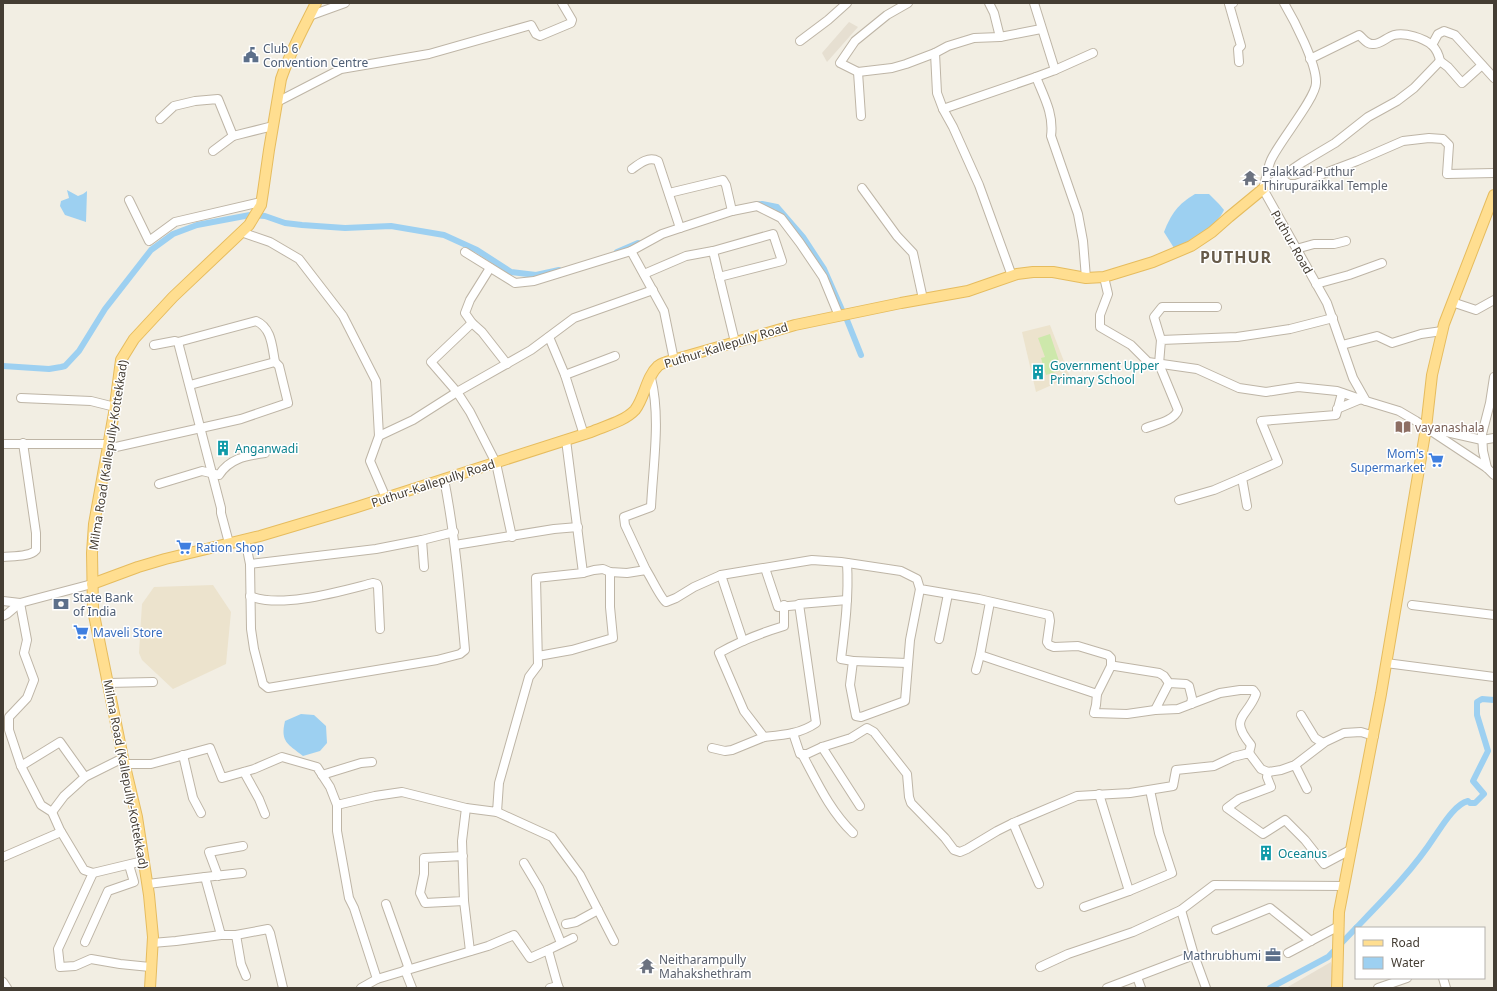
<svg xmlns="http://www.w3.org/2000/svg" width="1497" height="991" viewBox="0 0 1497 991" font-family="'Noto Sans',sans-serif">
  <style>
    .residential { fill: #e6dfd1 }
    .education { fill: #ece3cd }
    .green { fill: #cde8ab }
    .water { fill: #9dd0f1 }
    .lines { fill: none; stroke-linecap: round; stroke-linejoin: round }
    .canal { stroke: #9dd0f1; stroke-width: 6 }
    .minor-casing { stroke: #beb5a6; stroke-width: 10 }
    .major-casing { stroke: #e6bc5e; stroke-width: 12 }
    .minor { stroke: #fff; stroke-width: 8 }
    .major { stroke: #ffde90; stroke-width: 10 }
    .labels { text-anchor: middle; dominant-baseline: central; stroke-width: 3; stroke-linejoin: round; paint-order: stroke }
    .service-label { font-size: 12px; fill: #4e5e75; stroke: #fff; text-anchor: start }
    .worship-label { font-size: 12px; fill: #5b616d; stroke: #fff; text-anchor: start }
    .street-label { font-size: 12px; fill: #443d33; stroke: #fff }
    .culture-label { font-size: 12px; fill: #0d838f; stroke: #fff; text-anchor: start }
    .education-label { font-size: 12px; fill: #785e54; stroke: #fff; text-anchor: start }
    .shop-label { font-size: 12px; fill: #366cbe; stroke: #fff; text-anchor: start }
    .district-label { font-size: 16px; font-weight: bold; letter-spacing: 1px; fill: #675b4a; stroke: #fff }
  </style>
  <rect width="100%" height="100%" fill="#f2eee3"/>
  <g class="residential">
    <polygon points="849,22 858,27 827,62 822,53"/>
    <polygon points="1331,962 1336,988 1286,988"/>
  </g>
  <g class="education">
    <polygon points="1050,325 1070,377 1036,392 1022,332"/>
    <polygon points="213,585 231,612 226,664 173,689 142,660 139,653 142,604 154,587"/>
  </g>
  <polygon class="green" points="1050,334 1062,370 1046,375 1041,358 1045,357 1038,338"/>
  <g class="water">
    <polygon points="67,190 78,196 83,194 87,191 86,222 65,215 60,206 61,201 69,198"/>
    <path d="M1195 194H1209L1219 204 1224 210C1218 225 1188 242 1174 248L1164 232C1171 214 1178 204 1195 194Z"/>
    <path d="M301 714 314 715 326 726 327 743 320 751 303 756C288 744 280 742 285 721Z"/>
  </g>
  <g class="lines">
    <g class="canal">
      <polyline points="753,205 762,204 777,207 803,237 824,269 842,310"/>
      <polyline points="617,252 638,243"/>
      <polyline points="847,320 861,355"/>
      <polyline points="3,366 49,369 61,367 65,366 79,351 105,309 151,250 173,234 197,225 250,215 265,216 285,223 302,225 345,228 391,226 444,235 477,250 511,272 536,275 559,270"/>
      <path d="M1356 928C1384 899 1413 870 1435 836 1442 826 1455 804 1468 801L1470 803H1475L1484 794 1473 781 1488 751 1477 715V702L1482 699 1494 700"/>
      <polyline points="1270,988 1328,957 1356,928"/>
    </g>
    <defs>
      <g id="minor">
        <polyline points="908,3 887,15 855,41 840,63 858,72 892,68 906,64 935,53"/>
        <polyline points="989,3 994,13 1000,37 974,38 948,46 935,53 937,93 943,109 953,127 979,185 1012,276"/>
        <path d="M1034 3 1055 70 1036 77C1044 97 1054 114 1051 136L1078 214 1083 241 1086 278"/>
        <polyline points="1233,3 1229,4 1241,46 1238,49 1239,62"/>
        <path d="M1284 3C1294 20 1317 64 1316 83 1316 98 1279 142 1271 160 1267 169 1266 180 1263 189L1327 303 1353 378 1366 401 1399 411 1416 421 1487 468 1494 475"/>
        <polyline points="309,16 345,3"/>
        <polyline points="1000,37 1041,29"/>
        <polyline points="800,41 828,20 847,3"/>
        <polyline points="1432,45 1438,34 1444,31 1455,35 1494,78"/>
        <path d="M1310 59 1359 35C1364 39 1367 45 1374 44 1381 44 1387 37 1394 35 1405 32 1423 38 1432 45 1437 50 1439 55 1440 61"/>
        <polyline points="1055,70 1093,53"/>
        <polyline points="858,72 861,116"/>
        <polyline points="277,102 341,69 429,54 531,25 536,34 540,36 571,23 572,20 562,3"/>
        <polyline points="943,109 1036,77"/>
        <polyline points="160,119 174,106 195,101 218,99 233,136"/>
        <polyline points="213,151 233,136 273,126"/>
        <path d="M632 169C640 163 649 156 658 161L680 228"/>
        <polyline points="1279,177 1289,184 1296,184 1357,161 1403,141 1429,138 1443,139 1449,145 1447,174 1494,173"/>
        <polyline points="862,188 897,236 913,253 923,299"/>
        <polyline points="1263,189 1303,162 1335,143 1368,117 1397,101 1414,88 1440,61 1448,67 1462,83 1482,65"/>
        <polyline points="669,193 723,180 726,185 732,211"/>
        <polyline points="129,200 149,241 175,222 261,202"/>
        <polyline points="241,232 270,242 299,259 343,316 376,381 379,436 370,461 386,498"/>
        <polyline points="1296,249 1314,244 1334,244 1346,241"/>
        <polyline points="631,251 664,311 674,360"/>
        <polyline points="465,252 515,283 534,281 631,251 662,234 680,228 732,211 757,206 781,218 800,243 823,277 839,316"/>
        <polyline points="490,268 470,300 465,313 472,323 482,332 507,364"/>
        <polyline points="644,274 686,256 713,251"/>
        <polyline points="719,277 782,261 773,234 713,251 735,342"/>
        <polyline points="1104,277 1108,294 1100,315 1100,327 1131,345 1148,362 1197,369 1239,388 1266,392 1298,387 1337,391 1366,401"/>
        <polyline points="1316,284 1349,275 1382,263"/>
        <polyline points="1452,302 1476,310 1494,300"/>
        <polyline points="472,323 431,362 457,392 470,412 496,463 512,537"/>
        <polyline points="549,337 565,375 584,435"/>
        <polyline points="1161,340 1154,317 1162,307 1217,307"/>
        <polyline points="178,342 221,508 221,513 229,543"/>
        <polyline points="1342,345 1377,336 1392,343 1421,334 1442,331"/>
        <polyline points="565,375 615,356"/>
        <polyline points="190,385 275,362"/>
        <polyline points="21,398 91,401 115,407"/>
        <polyline points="1337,409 1361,399"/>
        <path d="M1146 428C1156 424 1174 421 1178 410L1159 364 1161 340 1237 337 1290 329 1333 318"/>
        <polyline points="1433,429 1482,440 1494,438"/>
        <polyline points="379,436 413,420 457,392 531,350 574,318 653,290"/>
        <polyline points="3,444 108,444"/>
        <path d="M107 449 241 419 288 403 279 366 275 362C272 347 272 328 256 321L178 342 175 341 154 345"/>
        <polyline points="1487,468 1483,451 1482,434 1490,403 1494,377"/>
        <path d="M159 484 202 471 219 475C230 458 246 456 265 453"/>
        <polyline points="1179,500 1214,490 1242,478"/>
        <polyline points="1247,506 1242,478 1278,462 1261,421 1336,415 1342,393"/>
        <path d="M245 539 250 564 251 629 254 649 263 684 268 688 437 660 460 654 465 650C460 592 455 535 444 479"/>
        <polyline points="455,545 554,529 578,527"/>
        <path d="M3 557C12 556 30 557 36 550V533L23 443"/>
        <path d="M847 563C849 595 845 627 841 659L853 661 850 685 856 716 861 717 905 701 910 640 920 589"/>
        <polyline points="250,564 376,549 422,540"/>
        <polyline points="424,567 422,540 454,532"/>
        <polyline points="765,568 778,607 799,605"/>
        <path d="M646 570 625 525 624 517 651 507C653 465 661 418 651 378"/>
        <path d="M583 573 594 570 603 569 610 572 627 573 646 570C651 577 661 599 666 602L676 598 694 587 721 575 812 560 841 562 901 571 917 579 920 589 979 599 1049 615 1050 621 1047 642 1049 645 1054 647 1078 646 1108 655 1111 658V666"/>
        <polyline points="721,575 743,641"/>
        <path d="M250 596C281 609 341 591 373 583L377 584 378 587 380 629"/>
        <polyline points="3,601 20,603 27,640 24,653 34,680 27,698 9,717 9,730 21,766 41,805 52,812 60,830 84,870 93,873 58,949 60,967 75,966 91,959 120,964 150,967"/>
        <path d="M784 605V626C761 633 740 641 719 653L744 711 764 737C783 735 800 734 816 723L799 604 847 600"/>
        <polyline points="1412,605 1494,615"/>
        <polyline points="3,616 7,614 20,603 92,584"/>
        <polyline points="939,639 948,594"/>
        <polyline points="980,655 1097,694 1111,666 1115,666 1159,673 1164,676 1169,683 1186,684 1189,686 1192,698 1191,704"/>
        <polyline points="538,656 572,650 613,638 610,607 610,572"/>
        <polyline points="853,661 907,663"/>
        <polyline points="1386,663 1494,677"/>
        <polyline points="976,670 980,655 990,602"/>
        <polyline points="108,683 153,682"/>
        <path d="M1169 683 1155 710 1178 709 1220 693 1240 690H1253L1256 694C1247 718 1228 717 1251 745L1249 753"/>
        <polyline points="1097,694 1096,705 1094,713 1127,714 1155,710"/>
        <polyline points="1301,715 1315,738 1323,743"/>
        <polyline points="793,733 800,754 807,754 822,747 851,738 867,728 874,732 907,774 909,797 911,803 945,838 954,850 960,852 967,849 997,831 1013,823 1077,796 1130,793 1173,786 1176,770 1214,766 1233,757 1249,753 1261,769 1268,772 1281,770 1295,765 1325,742 1344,733 1361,732 1374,736"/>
        <polyline points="822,747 860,806"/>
        <polyline points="712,748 725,751 732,750 764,737"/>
        <path d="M802 754C817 782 830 811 853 833"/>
        <polyline points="183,755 193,798 201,813"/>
        <polyline points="124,764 151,764 210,748 222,778 254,769 282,757 317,767 330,787 337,805 375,796 402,792 466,808 497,812 499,783 529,677 538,665 536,578 583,573 566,440"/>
        <polyline points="1295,765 1307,789"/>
        <polyline points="21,766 60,742 85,777"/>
        <polyline points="244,772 259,799 265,814"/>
        <polyline points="1268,772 1267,777 1271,787 1239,799 1227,808 1263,834 1285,820 1305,840 1324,864 1352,849"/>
        <polyline points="322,775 361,763 372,762"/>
        <polyline points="1099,794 1129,891 1172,873 1159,833 1150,790"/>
        <polyline points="337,805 337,831 349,898 354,908 377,979 361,988"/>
        <polyline points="52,812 64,796 85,777 123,758"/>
        <polyline points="497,812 552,837 580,875 614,941"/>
        <polyline points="1013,823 1039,884"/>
        <polyline points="463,856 424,858 424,874 420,893 425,903 464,901 462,841 466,808"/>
        <polyline points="3,857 61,832"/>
        <polyline points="524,863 539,888 561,943"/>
        <polyline points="93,873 143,861"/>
        <polyline points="218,876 209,852 243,846"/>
        <polyline points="205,877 242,873"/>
        <polyline points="148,884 205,877 221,935"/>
        <polyline points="464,901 470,951"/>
        <polyline points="386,904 409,969"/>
        <polyline points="1084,907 1129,891"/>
        <polyline points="566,924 576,922 598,910"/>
        <polyline points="1216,930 1270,908 1311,941"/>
        <polyline points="236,935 241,964 246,976"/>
        <polyline points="85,942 108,891 134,882 129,865"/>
        <polyline points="152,943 176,941 221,935 236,935 268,929 270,933 283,988"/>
        <polyline points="548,950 573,938"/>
        <polyline points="1288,953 1339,926"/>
        <polyline points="1194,955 1206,988"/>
        <polyline points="1040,967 1068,954 1133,932 1181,910 1214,885 1344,886"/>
        <polyline points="405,970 412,988"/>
        <polyline points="1137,977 1141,988"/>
        <polyline points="1443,978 1446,988"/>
        <polyline points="377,979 488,946 514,935 530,958 548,950 558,986"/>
        <polyline points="3,982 7,988"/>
        <polyline points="550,988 558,986 559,988"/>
        <polyline points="1107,988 1194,955 1181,910"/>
        <polyline points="1378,988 1407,978"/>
      </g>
      <g id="major">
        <path d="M92 584 138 567 165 559 260 536 354 508 591 432C605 426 625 421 635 410 645 397 646 377 658 366 660 364 664 363 666 362L795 325 901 303 968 291 1017 274 1033 272H1053L1086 278 1104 277 1153 262 1191 246 1212 232 1229 217 1263 189"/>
        <path d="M150 988 153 937 149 895 137 817 123 758 93 610 92 553 94 524 114 413 121 360 134 339 173 297 249 225 261 205 263 192 269 150 281 79C290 52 303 29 316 3"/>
        <polyline points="1337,988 1339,912 1381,694 1426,428 1432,375 1444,324 1494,195"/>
      </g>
    </defs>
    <use href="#minor" class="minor-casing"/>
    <use href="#major" class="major-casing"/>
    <use href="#minor" class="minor"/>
    <use href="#major" class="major"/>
  </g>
  <defs>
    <symbol id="civic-bare" viewBox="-9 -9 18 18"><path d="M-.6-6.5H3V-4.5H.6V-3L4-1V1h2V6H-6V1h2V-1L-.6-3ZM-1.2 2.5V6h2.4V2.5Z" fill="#5c6f8a" stroke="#fff" stroke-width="2.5" paint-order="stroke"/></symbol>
    <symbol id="temple-bare" viewBox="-9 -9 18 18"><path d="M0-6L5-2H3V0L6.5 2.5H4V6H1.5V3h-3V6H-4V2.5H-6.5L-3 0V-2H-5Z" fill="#6b7280" stroke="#fff" stroke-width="2.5" paint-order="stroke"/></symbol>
    <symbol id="building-bare" viewBox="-9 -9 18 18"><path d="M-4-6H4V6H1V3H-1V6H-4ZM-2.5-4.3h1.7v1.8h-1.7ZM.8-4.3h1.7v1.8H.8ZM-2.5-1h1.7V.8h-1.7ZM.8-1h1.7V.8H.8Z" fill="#0f9aa8" stroke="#fff" stroke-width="2.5" paint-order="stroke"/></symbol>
    <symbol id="library-bare" viewBox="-9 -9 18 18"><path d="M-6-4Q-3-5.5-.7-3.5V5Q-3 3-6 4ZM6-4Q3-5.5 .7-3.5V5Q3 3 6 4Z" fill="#8d6e63" stroke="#fff" stroke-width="2.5" paint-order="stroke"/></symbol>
    <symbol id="supermarket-bare" viewBox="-9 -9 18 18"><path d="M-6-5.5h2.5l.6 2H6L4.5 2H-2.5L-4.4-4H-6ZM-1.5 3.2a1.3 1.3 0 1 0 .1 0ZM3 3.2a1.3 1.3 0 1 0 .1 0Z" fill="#3f7fe0" stroke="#fff" stroke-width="2.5" paint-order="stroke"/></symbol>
    <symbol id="bank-bare" viewBox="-9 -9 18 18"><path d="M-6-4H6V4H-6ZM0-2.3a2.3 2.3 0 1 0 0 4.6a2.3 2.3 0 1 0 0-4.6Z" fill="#5c6f8a" stroke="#fff" stroke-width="2.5" paint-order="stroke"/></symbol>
    <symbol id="office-bare" viewBox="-9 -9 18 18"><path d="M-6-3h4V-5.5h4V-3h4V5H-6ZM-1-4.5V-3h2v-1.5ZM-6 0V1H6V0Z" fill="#5c6f8a" stroke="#fff" stroke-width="2.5" paint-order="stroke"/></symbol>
  </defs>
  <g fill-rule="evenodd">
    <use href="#civic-bare" x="240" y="44" width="22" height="22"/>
    <use href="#temple-bare" x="1239" y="167" width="22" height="22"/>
    <use href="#building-bare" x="1027" y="361" width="22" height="22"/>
    <use href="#library-bare" x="1392" y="416" width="22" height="22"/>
    <use href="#building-bare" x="212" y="437" width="22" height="22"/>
    <use href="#supermarket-bare" x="1425" y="449" width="22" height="22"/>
    <use href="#supermarket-bare" x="173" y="536" width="22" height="22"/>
    <use href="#bank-bare" x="50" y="593" width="22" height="22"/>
    <use href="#supermarket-bare" x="70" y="621" width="22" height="22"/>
    <use href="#building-bare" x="1255" y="842" width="22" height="22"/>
    <use href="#office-bare" x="1262" y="944" width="22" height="22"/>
    <use href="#temple-bare" x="636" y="955" width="22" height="22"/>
  </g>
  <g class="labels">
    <g class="service-label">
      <text x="263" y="48">Club 6<tspan x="263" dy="14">Convention Centre</tspan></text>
      <text x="73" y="597">State Bank<tspan x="73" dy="14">of India</tspan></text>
      <text x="1261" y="955" text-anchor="end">Mathrubhumi</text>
    </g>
    <g class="worship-label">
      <text x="1262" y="171">Palakkad Puthur<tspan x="1262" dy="14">Thirupuraikkal Temple</tspan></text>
      <text x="659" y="959">Neitharampully<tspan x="659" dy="14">Mahakshethram</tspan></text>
    </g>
    <g class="street-label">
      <text transform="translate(1292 242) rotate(60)">Puthur Road</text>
      <text transform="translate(726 345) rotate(-17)">Puthur-Kallepully Road</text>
      <text transform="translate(108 455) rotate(-81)">Milma Road (Kallepully-Kottekkad)</text>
      <text transform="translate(433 483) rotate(-18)">Puthur-Kallepully Road</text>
      <text transform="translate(126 774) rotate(79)">Milma Road (Kallepully-Kottekkad)</text>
    </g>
    <g class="culture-label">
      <text x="1050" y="365">Government Upper<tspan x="1050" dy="14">Primary School</tspan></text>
      <text x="235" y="448">Anganwadi</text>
      <text x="1278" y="853">Oceanus</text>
    </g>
    <g class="education-label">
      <text x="1415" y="427">vayanashala</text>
    </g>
    <g class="shop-label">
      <text x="1424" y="453" text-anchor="end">Mom's<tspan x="1424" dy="14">Supermarket</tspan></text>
      <text x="196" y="547">Ration Shop</text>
      <text x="93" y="632">Maveli Store</text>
    </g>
    <g class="district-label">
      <text x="1236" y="257">PUTHUR</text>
    </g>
  </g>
  <rect width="1497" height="991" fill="none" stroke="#443d33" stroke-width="8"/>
  <rect x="1355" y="927" width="130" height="52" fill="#ffffff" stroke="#b4b1ad"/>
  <rect x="1363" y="940" width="20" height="6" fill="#ffde90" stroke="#b4b1ad"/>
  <text x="1391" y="947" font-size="12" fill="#443d33">Road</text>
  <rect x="1363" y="957" width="20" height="12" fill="#9dd0f1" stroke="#b4b1ad"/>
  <text x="1391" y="967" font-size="12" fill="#443d33">Water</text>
</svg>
